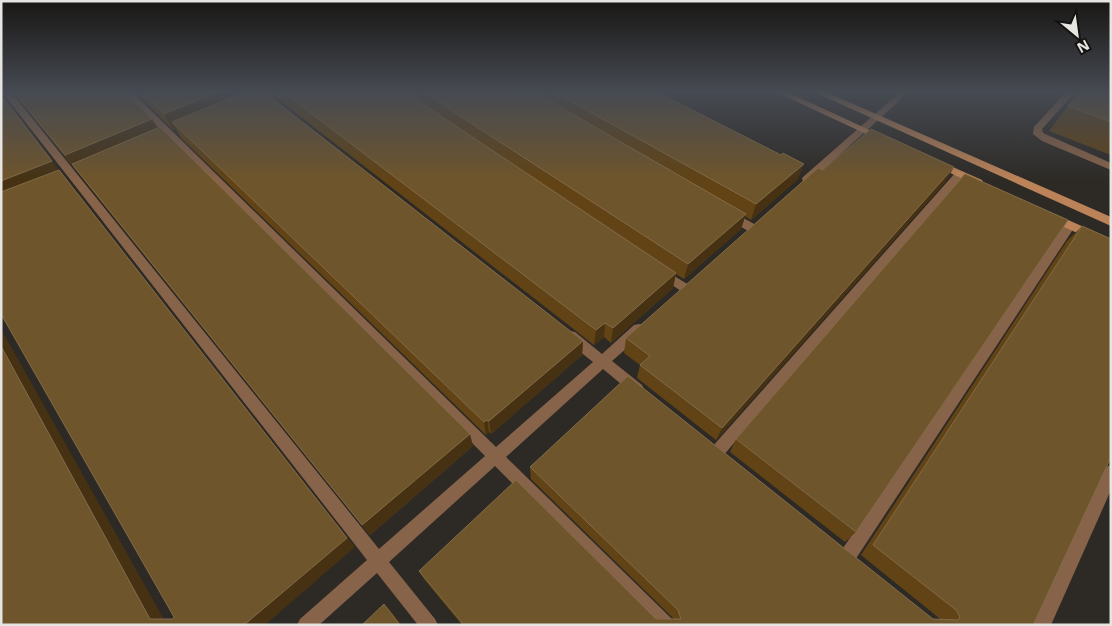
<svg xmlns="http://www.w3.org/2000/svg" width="1112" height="626" viewBox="0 0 1112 626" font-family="'Open Sans',sans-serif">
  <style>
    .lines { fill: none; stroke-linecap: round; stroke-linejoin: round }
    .lane { fill: #876349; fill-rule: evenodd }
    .street { fill: #876349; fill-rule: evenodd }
    .secondary { fill: #bc8358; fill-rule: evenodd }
    .wall { fill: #614315 }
    .shaded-wall { fill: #463213 }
    .building { fill: #6f552b; stroke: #826b48 }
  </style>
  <rect width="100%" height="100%" fill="#2d2a26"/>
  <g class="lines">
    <polygon class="lane" points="1066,92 1075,92 1042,129 1043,133 1111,163 1111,170 1042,141 1033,134 1034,127"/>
    <g class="street">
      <polygon points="2,92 11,92 379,549 485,456 123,92 132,92 496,447 593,362 565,340 564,336 565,332 570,331 575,332 602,354 634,325 639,324 644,325 645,329 644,333 612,361 642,385 644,389 642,393 637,395 632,393 603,369 506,457 672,619 675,625 653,625 495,466 389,562 435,619 438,625 418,625 377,573 319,625 297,625 300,619 367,560"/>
      <polygon points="266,92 278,92 256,103 250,103 248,101"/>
      <polygon points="900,92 909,92 811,181 803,181 802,179 803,177"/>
      <polygon points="960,171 964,172 965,174 964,176 722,457 717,459 712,457 710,452 712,447 956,172"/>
      <polygon points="729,210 756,225 758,228 756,231 748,231 725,217 724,214 725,211"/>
      <polygon points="1070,221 1076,225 1074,228 853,563 847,565 841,563 839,557 841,551 1066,222"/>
      <polygon points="661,268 689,285 691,288 689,291 681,291 657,275 655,272 657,269"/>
      <polygon points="1111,465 1111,490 1051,625 1033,625 1106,467"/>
    </g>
    <g class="secondary">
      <polygon points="776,92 787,92 887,138 885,140 879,140"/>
      <polygon points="814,92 826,92 1111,217 1111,226"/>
      <polygon points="937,160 982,180 983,182 978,185 974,184 933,165 933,161"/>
      <polygon points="1050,212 1111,239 1111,248 1046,219 1045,216"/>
    </g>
  </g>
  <g class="wall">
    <polygon points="13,92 158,128 473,446 370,535"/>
    <polygon points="135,92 264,92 583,341 582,355 491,434 489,432 486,435 181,138 176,129 173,130"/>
    <polygon points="273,92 657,92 798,179 751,220 745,216 741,229 684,279 676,274 673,288 611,343 604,337 594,345 274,96"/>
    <polygon points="1111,92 1111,155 1049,131 1068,106"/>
    <polygon points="954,167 945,182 716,440 637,378 640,365 624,353 626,338 823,170"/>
    <polygon points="1082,226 1033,625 462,625 424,579 419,571 656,619 674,619 673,618 531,479 530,467 933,619 940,620 939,618 861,555 1067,241"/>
    <polygon points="736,439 856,532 845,542 730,452"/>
  </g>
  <g class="shaded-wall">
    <polygon points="218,92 255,92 172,122 176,129 173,130 164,114"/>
    <polygon points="1,94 62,174 355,547 265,625 244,625 1,203"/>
    <polygon points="152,119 162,134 77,171 65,155"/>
    <polygon points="804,164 798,179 751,220 756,204"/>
    <polygon points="954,167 945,182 716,440 722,428"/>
    <polygon points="746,214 741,229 684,279 688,264"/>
    <polygon points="676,273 673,288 611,343 613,328"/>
    <polygon points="605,323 604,337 594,345 596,330"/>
    <polygon points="1,329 167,625 150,619 1,346"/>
    <polygon points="583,341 582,355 491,434 489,421"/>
    <polygon points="487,420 489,432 486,435 484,422"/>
    <polygon points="470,434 473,446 370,535 362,525"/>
    <polygon points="384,604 391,611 402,625 400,625"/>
  </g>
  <g class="building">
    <polygon points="14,92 126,92 152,119 65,155"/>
    <polygon points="141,92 218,92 164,114"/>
    <polygon points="245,92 264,92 583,341 489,421 487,420 484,422 172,122"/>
    <polygon points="283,92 405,92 676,273 613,328 605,323 596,330"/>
    <polygon points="423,92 534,92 746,214 688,264"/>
    <polygon points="554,92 657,92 781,155 783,153 804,164 756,204"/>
    <polygon points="1080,92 1111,92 1111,122 1068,106"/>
    <polygon points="1,95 52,161 1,181"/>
    <polygon points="160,127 470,434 362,525 72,164"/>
    <polygon points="871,129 954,167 722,428 640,365 650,356 626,338 818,168 823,170"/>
    <polygon points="59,170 347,538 244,625 1,625 1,346 150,619 173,619 174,617 1,314 1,192"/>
    <polygon points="965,174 1068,220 856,532 736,439"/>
    <polygon points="1082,226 1111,239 1111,457 1033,625 464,625 419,571 516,480 656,619 681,619 678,610 530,467 628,376 933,619 958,620 960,617 956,610 873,545"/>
    <polygon points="384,604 400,625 362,625"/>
  </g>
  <linearGradient id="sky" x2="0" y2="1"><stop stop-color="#191715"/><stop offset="0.51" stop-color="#464a52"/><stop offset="1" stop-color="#464a52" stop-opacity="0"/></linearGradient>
  <rect width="1112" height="180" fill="url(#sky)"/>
  <rect width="1112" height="626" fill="none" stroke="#e7e5e2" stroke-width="5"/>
  <g transform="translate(1077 35) rotate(151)" stroke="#141311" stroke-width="4" paint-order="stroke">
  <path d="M0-4L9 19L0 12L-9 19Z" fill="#e7e5e2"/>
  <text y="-8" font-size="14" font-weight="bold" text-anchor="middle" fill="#e7e5e2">N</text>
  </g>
</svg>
